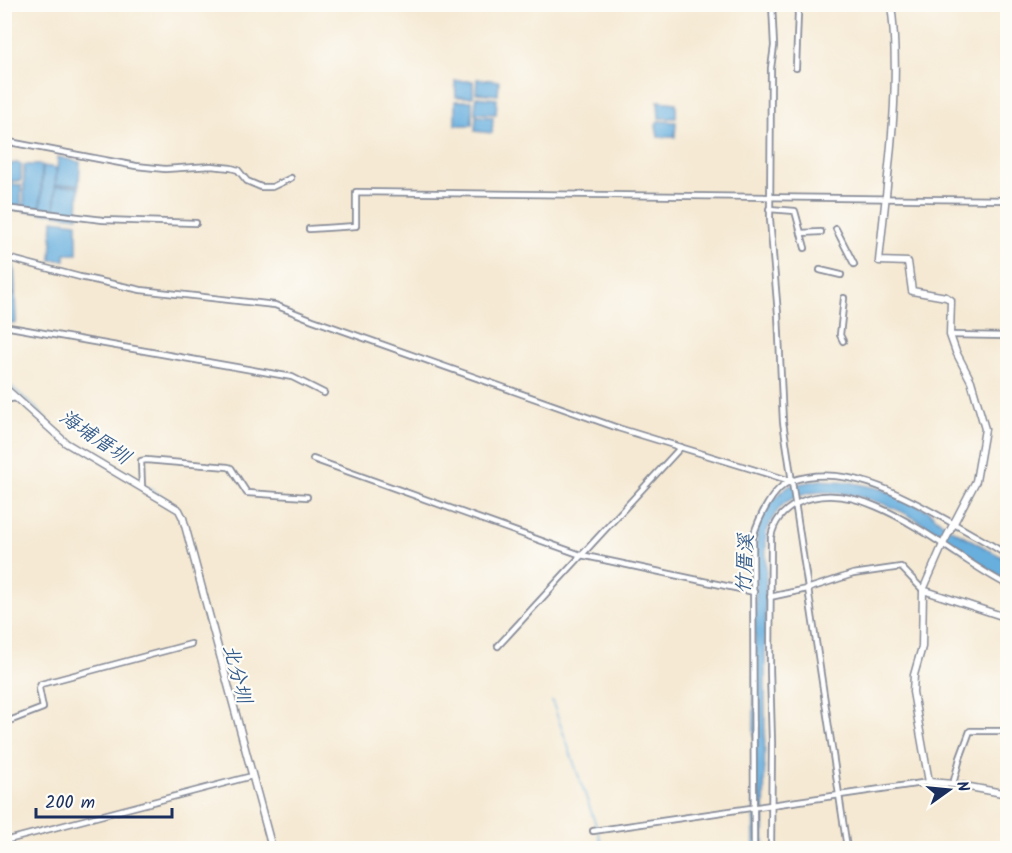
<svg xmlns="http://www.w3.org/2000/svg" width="1012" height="853" viewBox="0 0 1012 853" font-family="Kalam,'LXGW WenKai TC',sans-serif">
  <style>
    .water { fill: #67afde; stroke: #416f9e; stroke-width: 1.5 }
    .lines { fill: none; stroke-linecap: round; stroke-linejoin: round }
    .stream { stroke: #67afde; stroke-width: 1.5 }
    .street-casing { stroke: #888c98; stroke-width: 8 }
    .secondary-casing { stroke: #888c98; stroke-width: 9 }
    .street { stroke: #fff; stroke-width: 4.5 }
    .secondary { stroke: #fff; stroke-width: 6 }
    .labels { text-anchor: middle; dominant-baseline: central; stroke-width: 4.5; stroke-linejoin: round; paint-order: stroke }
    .water-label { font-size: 20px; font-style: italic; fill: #365c8b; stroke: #fdfcf7 }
  </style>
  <rect width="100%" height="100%" fill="#fdfcf7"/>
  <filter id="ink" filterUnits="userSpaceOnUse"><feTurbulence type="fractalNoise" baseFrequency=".0167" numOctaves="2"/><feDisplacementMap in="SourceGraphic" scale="12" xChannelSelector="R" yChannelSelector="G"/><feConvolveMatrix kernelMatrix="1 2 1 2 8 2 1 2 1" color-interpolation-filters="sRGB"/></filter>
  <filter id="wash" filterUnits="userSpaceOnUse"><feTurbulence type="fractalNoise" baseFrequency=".008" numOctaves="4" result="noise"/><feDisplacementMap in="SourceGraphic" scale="24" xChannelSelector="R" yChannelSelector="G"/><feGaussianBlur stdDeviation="1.35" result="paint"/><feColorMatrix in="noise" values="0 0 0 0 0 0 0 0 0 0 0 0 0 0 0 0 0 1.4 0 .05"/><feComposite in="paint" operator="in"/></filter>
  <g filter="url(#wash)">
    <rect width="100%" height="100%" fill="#f5e9d3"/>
    <g class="water">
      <polygon points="477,79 499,81 498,95 476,93"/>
      <polygon points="455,81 473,81 473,97 456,97"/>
      <polygon points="476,97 497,99 496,114 475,113"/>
      <rect x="455" y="101" width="17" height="24"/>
      <polygon points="658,101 676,103 676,118 659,118"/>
      <polygon points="476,116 493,117 492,133 475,131"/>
      <polygon points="658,121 676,122 675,137 658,137 656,125"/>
      <polygon points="58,157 80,162 79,184 56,185"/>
      <polygon points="17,163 21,164 21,181 5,181 5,165"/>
      <polygon points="24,165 42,165 40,212 24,211"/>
      <polygon points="43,166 56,168 54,213 41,213"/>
      <polygon points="4,183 21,185 21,210 5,208"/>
      <polygon points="56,186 79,186 78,217 55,214"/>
      <polygon points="53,220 77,223 77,254 65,254 65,260 51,260"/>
      <polygon points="5,263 14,266 15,294 5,293"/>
      <polygon points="5,294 15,295 16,323 5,323"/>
      <path d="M820 480 849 482 882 489 927 510 946 526 1007 560V581C991 570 974 560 957 548 944 539 930 528 916 519 884 501 818 478 785 503 775 511 770 522 766 534L764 848H754V668L757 529 764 509 788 486Z"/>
    </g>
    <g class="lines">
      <g class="stream">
        <polyline points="4,380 39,411 51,426"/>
        <polyline points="143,485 177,506"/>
        <polyline points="552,701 597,828"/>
        <polyline points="598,832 603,848"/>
      </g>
    </g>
  </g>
  <g filter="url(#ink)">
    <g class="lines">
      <defs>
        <g id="street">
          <polyline points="772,4 774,46 771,68 770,219 778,314 783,422 847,848"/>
          <polyline points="795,4 798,13 796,68"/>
          <polyline points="4,141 136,166 165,169 211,166 231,168 238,170 247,181 261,187 272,187 291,178"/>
          <polyline points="4,208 103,220 196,223"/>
          <polyline points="769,209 795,211 805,248"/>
          <polyline points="309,229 356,226 356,192 1008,200"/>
          <polyline points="836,229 854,264"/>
          <polyline points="801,233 821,232"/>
          <polyline points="4,257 80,277 141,290 275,305 313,320 618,428 791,481"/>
          <polyline points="820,270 841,275"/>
          <polyline points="4,326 292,377 324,393"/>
          <polyline points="950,335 1008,336"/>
          <polyline points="843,341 840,335 844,298"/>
          <polyline points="4,400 16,398"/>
          <polyline points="313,459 581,555 754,592"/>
          <polyline points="142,487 141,461 146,460 228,467 231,468 247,493 307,497"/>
          <polyline points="770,597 807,589 853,574 901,567 923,590"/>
          <polyline points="498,646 681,447"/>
          <polyline points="4,723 43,708 39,688 41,684 191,644"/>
          <polyline points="953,784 960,758 970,731 1008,731"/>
          <polyline points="593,831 929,782"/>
          <polyline points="4,841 252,776"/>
          <path d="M754 848 753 537C758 520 773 487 791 481 848 461 908 499 956 525 973 535 992 544 1008 556"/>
          <path d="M771 848 772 743 770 669 771 537C774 521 784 510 798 503 864 470 953 559 1008 585"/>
        </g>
        <g id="secondary">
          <path d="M891 4C902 90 887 176 879 261L908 262 912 291 946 297 951 300 950 335 956 352 971 381 985 429 976 481 944 542 923 590 922 647 914 675 913 692 929 782 953 784 1008 794"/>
          <polyline points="4,387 66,443 179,510 183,518 272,848"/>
          <polyline points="923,590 1008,618"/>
        </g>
      </defs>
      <use href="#street" class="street-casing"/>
      <use href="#secondary" class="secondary-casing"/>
      <use href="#street" class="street"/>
      <use href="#secondary" class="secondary"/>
    </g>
  </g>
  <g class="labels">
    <g class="water-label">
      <text transform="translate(94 438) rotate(34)">海埔厝圳</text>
      <text transform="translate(746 564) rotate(-87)">竹厝溪</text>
      <text transform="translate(236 674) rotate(75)">北分圳</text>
    </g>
  </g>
  <rect width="1012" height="853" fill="none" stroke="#fdfcf7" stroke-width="24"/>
  <g transform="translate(949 790) rotate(75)" stroke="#fdfcf7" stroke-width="4.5" paint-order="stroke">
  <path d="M0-4.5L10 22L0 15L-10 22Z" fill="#1b2f5e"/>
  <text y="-9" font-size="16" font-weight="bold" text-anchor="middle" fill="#1b2f5e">N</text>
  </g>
  <path d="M36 808v9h136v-9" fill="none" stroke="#1b2f5e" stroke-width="3"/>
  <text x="45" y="808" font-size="18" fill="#1b2f5e" stroke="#fdfcf7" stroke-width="4.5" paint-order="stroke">200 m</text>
</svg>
